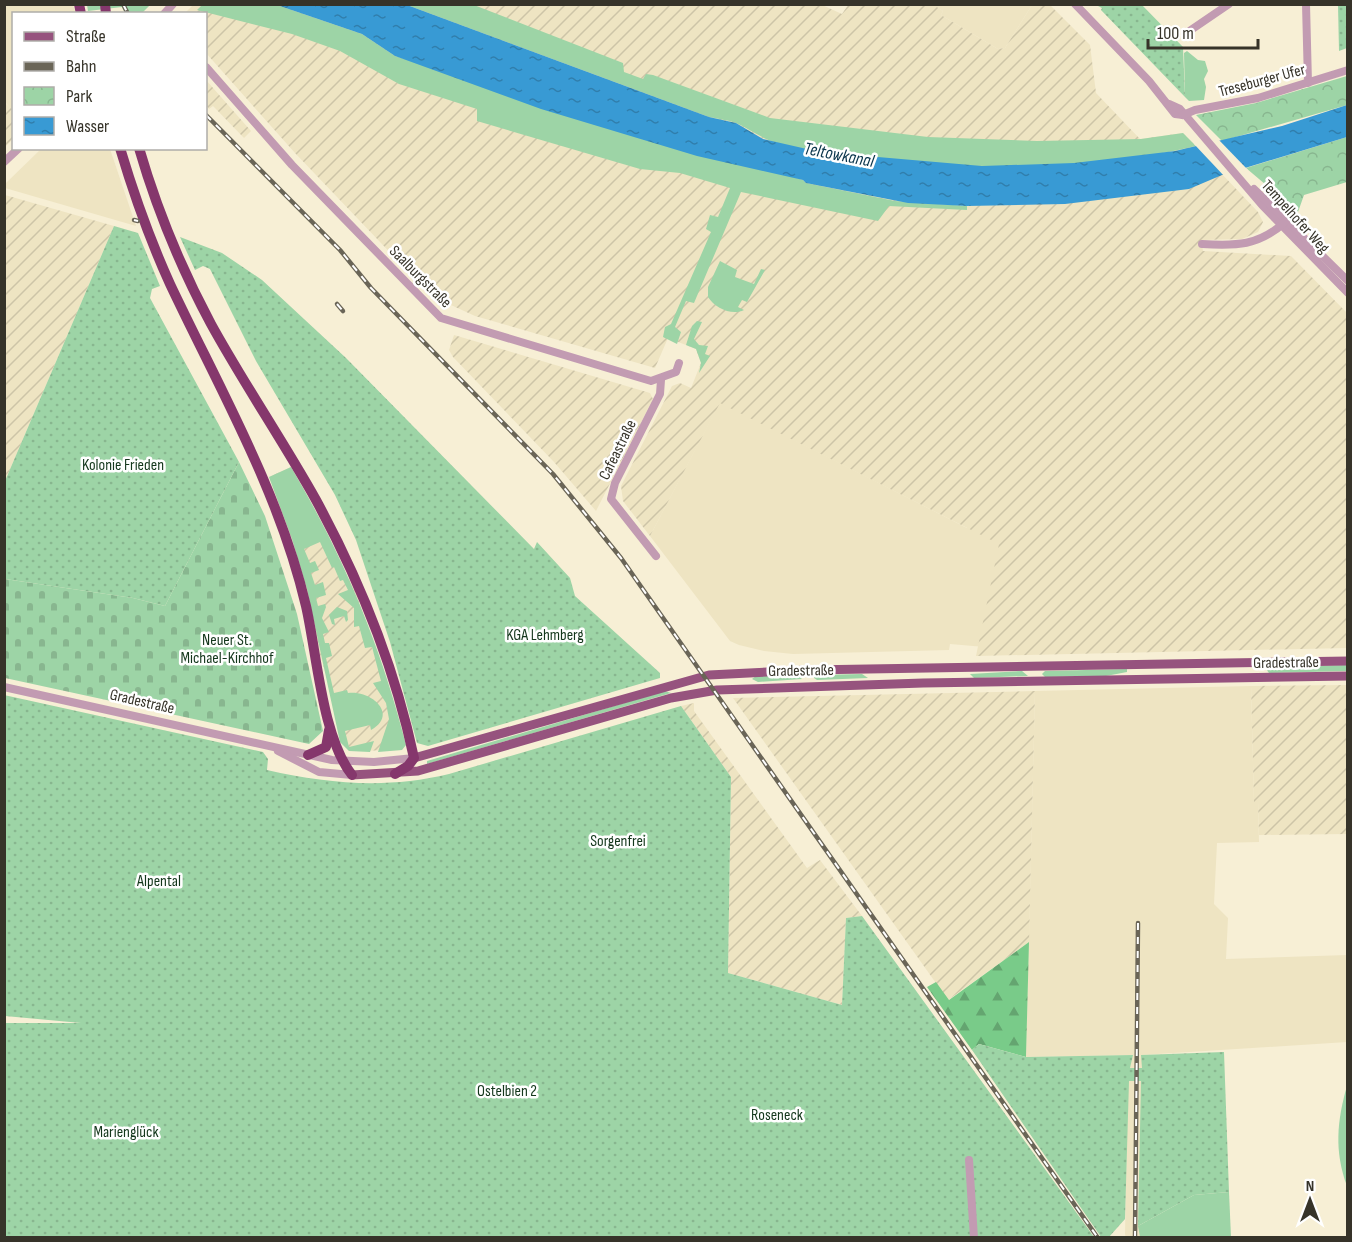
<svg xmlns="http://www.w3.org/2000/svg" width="1352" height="1242" viewBox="0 0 1352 1242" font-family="'Sofia Sans Condensed',sans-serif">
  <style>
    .built { fill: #eee4c2 }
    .industrial { fill: url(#industrial-furrows) }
    .grass { fill: #9dd4a6 }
    .forest { fill: url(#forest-firs) }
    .cemetery { fill: url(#cemetery-stones) }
    .park { fill: url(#park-crowns) }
    .garden { fill: url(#garden-dots) }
    .water { fill: url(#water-ripples) }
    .pier { fill: #f7efd5 }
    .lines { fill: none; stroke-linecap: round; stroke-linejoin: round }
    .minor { stroke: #c29bb2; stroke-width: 8 }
    .major { stroke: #96537e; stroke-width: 9 }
    .highway { stroke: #85376c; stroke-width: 10 }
    .rail-casing { stroke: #6a6557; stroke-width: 4.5 }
    .rail { stroke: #fff; stroke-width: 2; stroke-dasharray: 7; stroke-linecap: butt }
    .labels { text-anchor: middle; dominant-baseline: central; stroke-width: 5; stroke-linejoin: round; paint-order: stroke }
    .street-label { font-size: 16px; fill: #363329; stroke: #fff }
    .park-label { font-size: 16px; fill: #14371c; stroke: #fff }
    .water-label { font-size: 18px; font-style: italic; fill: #09344b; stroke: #fff }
  </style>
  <defs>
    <pattern id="industrial-furrows" width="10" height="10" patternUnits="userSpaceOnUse" patternTransform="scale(1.5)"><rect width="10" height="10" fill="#eee4c2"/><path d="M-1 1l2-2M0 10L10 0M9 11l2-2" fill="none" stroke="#cdc4a7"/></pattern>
    <pattern id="forest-firs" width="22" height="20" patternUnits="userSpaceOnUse" patternTransform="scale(1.5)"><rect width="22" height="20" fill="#79cb89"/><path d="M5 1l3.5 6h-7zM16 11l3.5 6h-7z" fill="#64a570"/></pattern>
    <pattern id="cemetery-stones" width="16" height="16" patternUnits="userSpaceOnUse" patternTransform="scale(1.5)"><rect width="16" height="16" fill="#9dd4a6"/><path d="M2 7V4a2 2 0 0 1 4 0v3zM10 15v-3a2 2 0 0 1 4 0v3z" fill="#88b68f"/></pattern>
    <pattern id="park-crowns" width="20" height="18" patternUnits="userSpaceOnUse" patternTransform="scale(1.5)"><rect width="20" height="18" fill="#9dd4a6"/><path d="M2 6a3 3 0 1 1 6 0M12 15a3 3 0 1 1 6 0" fill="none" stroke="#88b68f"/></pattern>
    <pattern id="garden-dots" width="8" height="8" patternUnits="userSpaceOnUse" patternTransform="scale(1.5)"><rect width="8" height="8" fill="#9dd4a6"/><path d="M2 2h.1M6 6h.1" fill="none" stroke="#88b68f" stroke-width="1.8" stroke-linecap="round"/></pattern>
    <pattern id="water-ripples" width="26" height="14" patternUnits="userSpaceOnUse" patternTransform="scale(1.5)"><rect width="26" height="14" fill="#389ad4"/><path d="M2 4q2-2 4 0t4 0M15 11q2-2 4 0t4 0" fill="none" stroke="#307eac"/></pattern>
  </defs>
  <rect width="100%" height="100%" fill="#f7efd5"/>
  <g class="built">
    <polygon points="5,5 73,5 76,13 14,14 13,111 5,102"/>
    <polygon points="932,5 1032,5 1005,48 998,49 941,15 943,11"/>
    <polygon points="41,149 110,149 136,226 5,188 5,184"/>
    <polygon points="989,379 1008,649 950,644 949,650 793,654 764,651 739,645 730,641 650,536 720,402 967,528"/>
    <polygon points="1251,686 1254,802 1258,802 1259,842 1217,843 1214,904 1228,918 1226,959 1347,955 1347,1042 1142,1055 1142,1068 1129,1068 1133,1055 1026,1057 1035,691"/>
    <polygon points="1128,1081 1141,1081 1140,1237 1126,1238 1125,1234"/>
  </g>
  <g class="industrial">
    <polygon points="194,4 820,4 842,14 848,5 932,4 943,11 941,15 998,49 1005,48 1032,5 1050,5 1090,45 1096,93 1140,139 1183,133 1258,212 1263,222 1258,232 1242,239 1201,240 1203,251 1291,256 1347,313 1347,648 976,656 999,544 720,403 650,536 623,501 621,486 672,386 680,383 691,388 701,363 696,349 668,338 655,368 475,316 440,300 423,287 295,153 206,53 206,14 184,14"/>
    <polygon points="206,80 251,131 244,138 213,106 209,109 206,105"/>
    <polygon points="4,102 14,111 13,139 5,147"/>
    <polygon points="5,195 114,226 5,481"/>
    <polygon points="454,335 650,393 653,399 596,511 554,462 453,357 449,350"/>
    <polygon points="291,467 357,595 402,750 349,751 320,655 307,589 292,539 269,477"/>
    <polygon points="1347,685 1347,834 1259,835 1258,802 1254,802 1251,686"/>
    <polygon points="1035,691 1029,942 948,1000 733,698"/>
    <polygon points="694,703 694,711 807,868 820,860 862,916 846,918 842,1005 728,973 731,777 681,706"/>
  </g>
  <g class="grass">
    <polygon points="87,5 150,5 141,14 125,13 122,7 88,11"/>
    <polygon points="202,5 277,5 362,34 395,56 803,180 806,183 895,201 967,206 967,210 889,206 878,221 741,192 694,303 686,301 675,327 681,332 677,344 663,337 665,327 671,324 711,232 706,229 710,215 718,217 730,188 680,173 640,169 477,121 477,109 399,84 340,51 292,34 197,10"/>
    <path d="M407 5H474L623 63 624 72 643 79 646 74 653 75 770 118 928 137 1037 141 1141 139 1183 133 1196 146C1075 175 902 172 781 144 763 140 752 130 736 123 728 120 718 119 709 117Z"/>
    <polygon points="1187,51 1198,60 1205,61 1208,71 1204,79 1206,87 1204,100 1189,101 1185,97 1184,53"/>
    <path d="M720 261 737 270 735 277 754 284 761 269 765 270 747 302 742 300 738 307 744 310C732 316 715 308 708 297V287Z"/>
    <polygon points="697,321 702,322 694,339 699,345 708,346 705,354 710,356 699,373 701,363 696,349 686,345 692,326"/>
    <path d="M291 467C343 555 381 646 406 745L402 750 378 752 389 719 386 703 373 683 381 681 372 647 365 648 359 626 354 627V608L338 594 348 590 343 580 340 581 334 567 332 568 320 542 304 549 310 563 315 561 319 570 311 573 315 585 323 582 326 595 316 598 318 606 325 604 326 607 322 618 329 632 323 634 325 643H329L332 656 326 658 334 693 347 690 348 693C371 690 399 714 371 730L370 725 345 731 349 747 374 741 370 752 349 751 340 742 307 589 292 539 269 477Z"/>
    <polygon points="337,607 347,611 348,620 346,622 344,616 334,619 335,625 332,624 329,615"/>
    <polygon points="1347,665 1347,671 1269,673 1266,669 1268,667"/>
    <polygon points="1127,669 1127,672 1106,676 1045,677 1042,674 1045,671"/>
    <polygon points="1022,671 1028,676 974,678 970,674"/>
    <polygon points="862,674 868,678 817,680 814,678 815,675"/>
    <polygon points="797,675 802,679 758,682 752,679 756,676"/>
    <polygon points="665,691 671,693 427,764 427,761"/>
    <path d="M1347 1086V1186C1334 1152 1337 1120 1347 1086Z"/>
    <polygon points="1229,1192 1231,1237 1140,1237 1138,1226 1194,1195"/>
  </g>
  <polygon class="forest" points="1029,942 1026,1057 979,1044 972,1050 927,987 936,982 949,1000"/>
  <polygon class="cemetery" points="239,462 265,516 297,614 323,731 309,744 5,678 5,579 133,598 165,606"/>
  <g class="park">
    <polygon points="1347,76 1347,105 1222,141 1196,115 1256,103"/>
    <polygon points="1347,137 1347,182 1304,195 1298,212 1246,168"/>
  </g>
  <g class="garden">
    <polygon points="1096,5 1142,5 1183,47 1185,97 1101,10 1102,8"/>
    <polygon points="1338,5 1348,5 1347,48 1339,51"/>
    <polygon points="114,226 138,233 160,286 152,289 150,298 239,462 165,606 133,598 5,579 5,481"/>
    <polygon points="180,237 222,253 262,280 346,358 534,549 537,542 570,578 575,596 660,673 660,678 428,746 417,743 390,642 356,540 335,495 256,361 210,269 203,266 195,270"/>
    <path d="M4 695 263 752 268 759 267 770C329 784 387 789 449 774L681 706 731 777 728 973 842 1005 846 918 862 916 1094 1237H5V1023H81L5 1016Z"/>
    <polygon points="979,1044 1026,1057 1133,1055 1130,1068 1142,1068 1141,1055 1224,1052 1229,1192 1194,1195 1138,1226 1141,1081 1129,1081 1125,1219 1109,1237 1101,1237 972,1050"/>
  </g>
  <polygon class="water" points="277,5 407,5 709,117 736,123 763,139 820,152 982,166 1074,163 1175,151 1282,126 1347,105 1347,137 1222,175 1189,189 1065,204 967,206 908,203 806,183 803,180 697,156 541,109 395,56 362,34"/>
  <polygon class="pier" points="1218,139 1248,170 1225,177 1194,144"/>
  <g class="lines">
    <g class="minor">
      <polyline points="1075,4 1149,81 1175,114 1183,115"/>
      <polyline points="1306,4 1308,83"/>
      <polyline points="164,14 173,4"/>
      <polyline points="1185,34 1229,4"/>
      <polyline points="206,67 292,165 441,318 651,381 676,372 679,363"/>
      <polyline points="1169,104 1180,109 1262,205 1348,293"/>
      <polyline points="1183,115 1195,110 1258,98 1348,70"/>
      <polyline points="4,162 19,148"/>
      <polyline points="1254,189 1348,281"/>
      <path d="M1202 244C1236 246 1259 246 1285 222"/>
      <polyline points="656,556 611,499 615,483 660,394 661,380"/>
      <polyline points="4,687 332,760 374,762 414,758"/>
      <polyline points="278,751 319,772 352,775"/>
      <polyline points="969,1160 974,1238"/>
    </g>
    <g class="major">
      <polyline points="414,758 709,675 808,670 1348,661"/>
      <polyline points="352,775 418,771 671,698 717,690 923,683 1348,676"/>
    </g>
    <g class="highway">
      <polyline points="79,4 81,14"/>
      <polyline points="105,4 106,14"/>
      <path d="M120 148C134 195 150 240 170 284 220 390 279 491 306 606 317 654 322 737 352 775"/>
      <path d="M139 148C157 210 181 268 211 324 244 384 283 441 316 500 360 581 395 668 414 758L408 766 395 774"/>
      <polyline points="308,755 326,747 329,730"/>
    </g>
    <defs>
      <g id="rail">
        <polyline points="123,4 128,14"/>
        <polyline points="206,115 340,250 371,288 553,474 621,558 1098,1238"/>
        <polyline points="134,220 138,221"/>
        <polyline points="337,304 343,311"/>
        <polyline points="1135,1238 1138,923"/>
      </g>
    </defs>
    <use href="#rail" class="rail-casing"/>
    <use href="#rail" class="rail"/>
  </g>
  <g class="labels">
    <g class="street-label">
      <text transform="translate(1262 81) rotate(-15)">Treseburger Ufer</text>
      <text transform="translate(1295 217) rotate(48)">Tempelhofer Weg</text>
      <text transform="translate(420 277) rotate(45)">Saalburgstraße</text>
      <text transform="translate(618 450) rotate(-64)">Cafeastraße</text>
      <text transform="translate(1286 663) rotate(-1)">Gradestraße</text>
      <text transform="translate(801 671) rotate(-1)">Gradestraße</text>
      <text transform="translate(142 702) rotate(13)">Gradestraße</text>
    </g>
    <g class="park-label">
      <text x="123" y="465">Kolonie Frieden</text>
      <text x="545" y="635">KGA Lehmberg</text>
      <text x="227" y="640">Neuer St.<tspan x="227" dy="18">Michael-Kirchhof</tspan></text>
      <text x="618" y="841">Sorgenfrei</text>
      <text x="159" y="881">Alpental</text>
      <text x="507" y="1091">Ostelbien 2</text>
      <text x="777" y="1115">Roseneck</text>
      <text x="126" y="1132">Marienglück</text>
    </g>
    <g class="water-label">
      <text transform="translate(839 155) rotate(11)">Teltowkanal</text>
    </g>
  </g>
  <rect width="1352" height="1242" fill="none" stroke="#363329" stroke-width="12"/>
  <rect x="12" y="12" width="195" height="138" fill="#ffffff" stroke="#afada9" stroke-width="1.5"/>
  <rect x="24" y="32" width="30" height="9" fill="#96537e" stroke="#afada9" stroke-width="1.5"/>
  <text x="66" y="42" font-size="18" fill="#363329">Straße</text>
  <rect x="24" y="62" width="30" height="9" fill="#6a6557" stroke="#afada9" stroke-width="1.5"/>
  <text x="66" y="72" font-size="18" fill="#363329">Bahn</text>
  <rect x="24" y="87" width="30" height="18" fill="url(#park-crowns)" stroke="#afada9" stroke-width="1.5"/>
  <text x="66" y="102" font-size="18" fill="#363329">Park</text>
  <rect x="24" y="117" width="30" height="18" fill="url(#water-ripples)" stroke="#afada9" stroke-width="1.5"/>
  <text x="66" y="132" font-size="18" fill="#363329">Wasser</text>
  <g transform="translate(1310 1200)" stroke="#ffffff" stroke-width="4.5" paint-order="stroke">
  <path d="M0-4.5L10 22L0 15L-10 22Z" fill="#363329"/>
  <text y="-9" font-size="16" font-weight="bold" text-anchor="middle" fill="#363329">N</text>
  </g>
  <path d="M1148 39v9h110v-9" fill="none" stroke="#363329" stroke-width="3"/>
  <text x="1157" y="39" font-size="18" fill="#363329" stroke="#ffffff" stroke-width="4.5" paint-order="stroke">100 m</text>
</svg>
